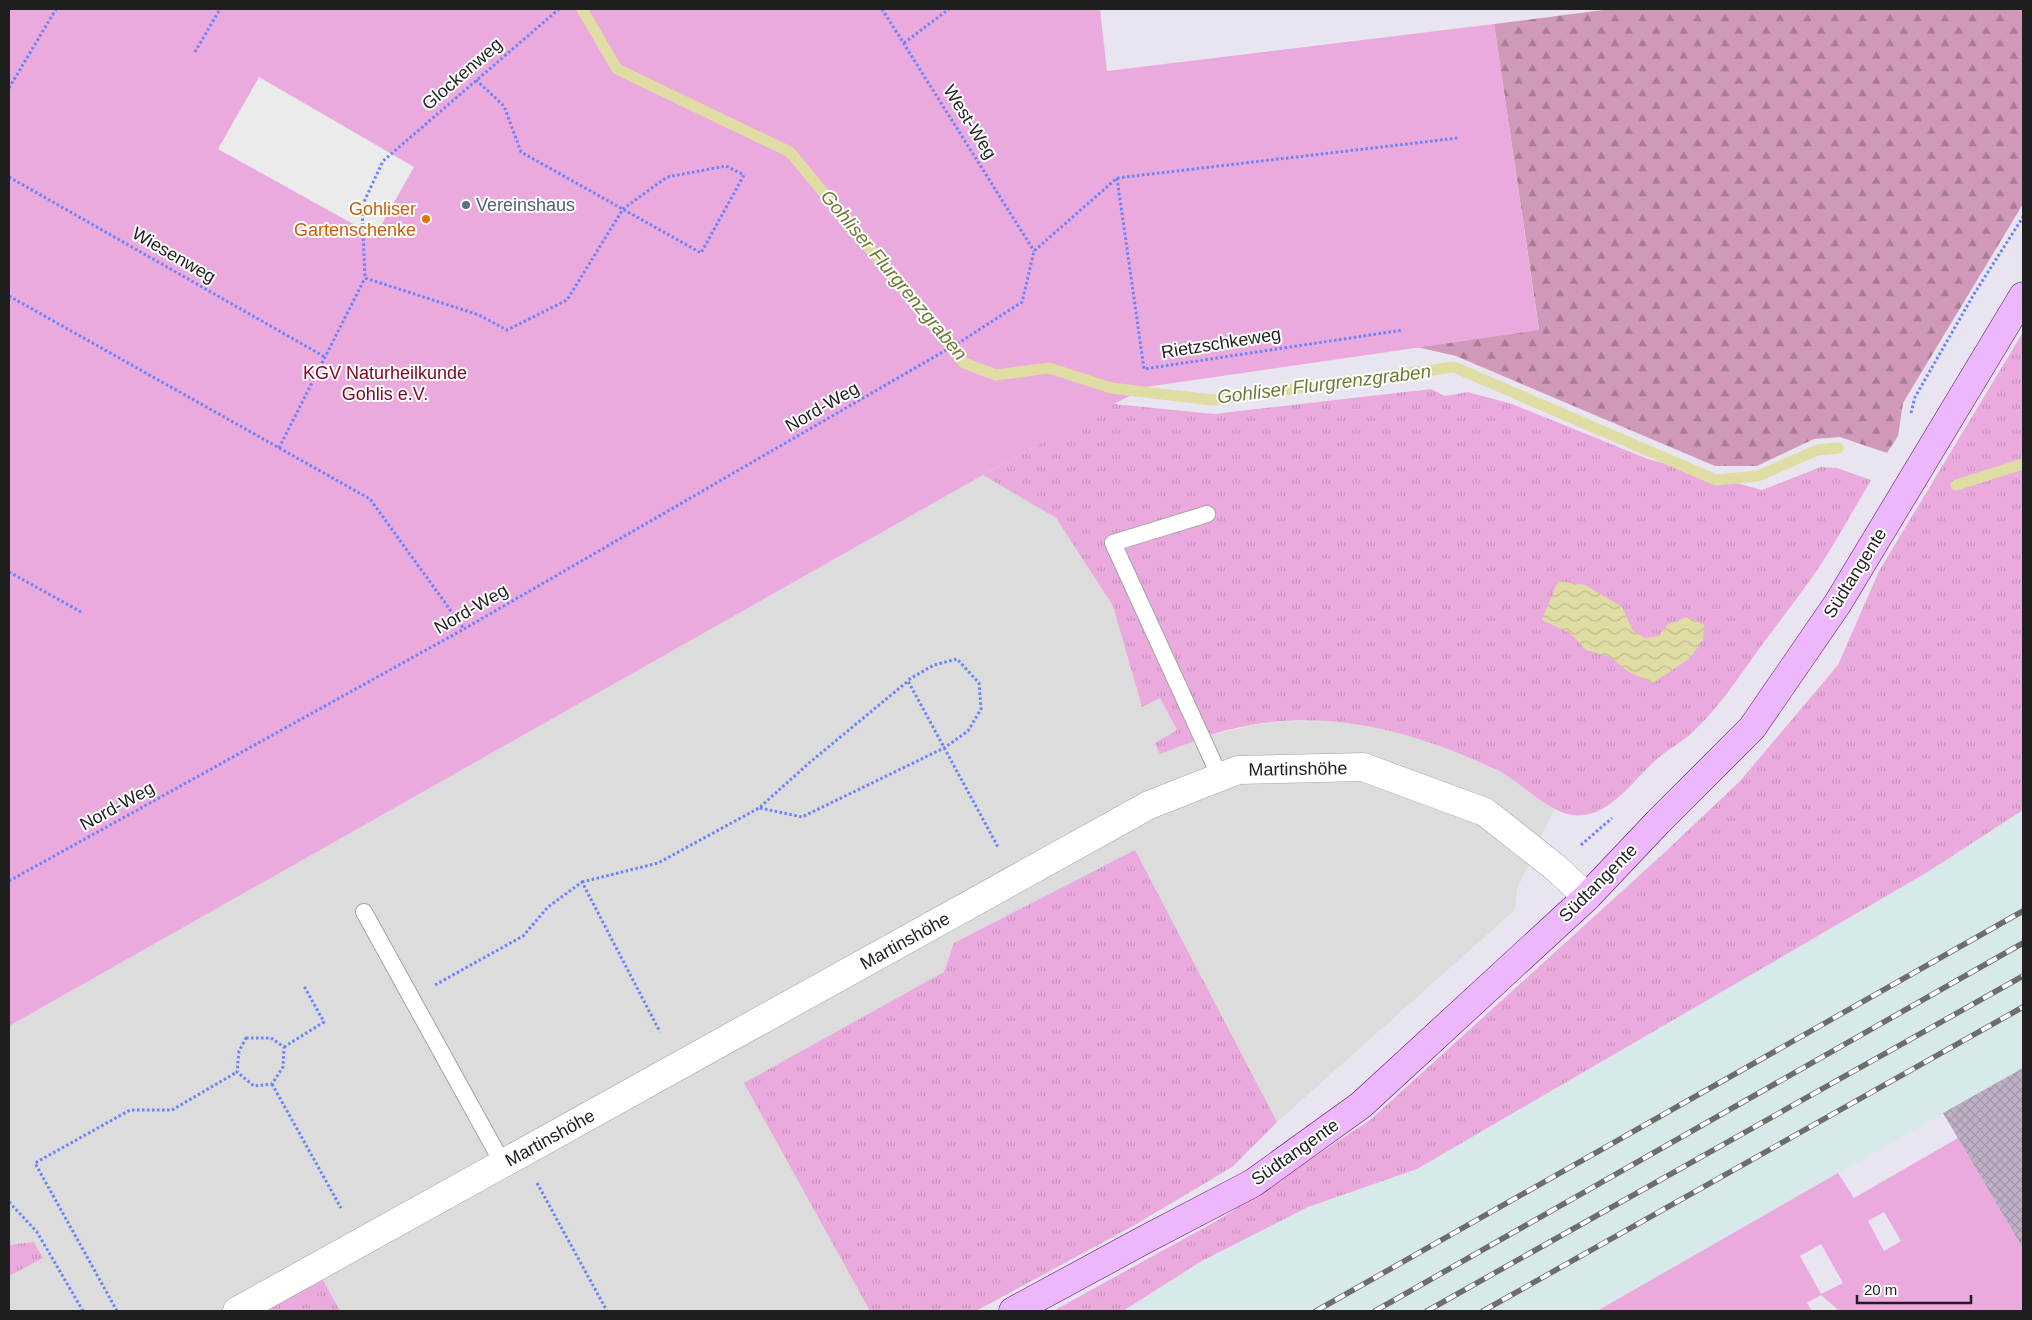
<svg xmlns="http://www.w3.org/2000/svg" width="2032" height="1320" viewBox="0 0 2032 1320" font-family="Helvetica,sans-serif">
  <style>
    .residential { fill: #dcdcdd }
    .industrial { fill: #d7e9e8 }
    .construction { fill: url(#construction-cross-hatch) }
    .grass { fill: url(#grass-tufts) }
    .forest { fill: url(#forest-firs) }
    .garden { fill: #ebaadd; fill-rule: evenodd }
    .parking { fill: #ebebeb }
    .water { fill: url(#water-waves) }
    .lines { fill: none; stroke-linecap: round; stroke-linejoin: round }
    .stream { stroke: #dfdca4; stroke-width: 11 }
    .lane-casing { stroke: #a3a3a3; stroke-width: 18 }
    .street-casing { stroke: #a3a3a3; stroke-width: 29 }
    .secondary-casing { stroke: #65027a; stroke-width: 29 }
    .path { stroke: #6983fd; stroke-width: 3; stroke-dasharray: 2.5 2.5; stroke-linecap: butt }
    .lane { stroke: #fff; stroke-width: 16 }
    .street { stroke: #fff; stroke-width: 28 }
    .secondary { stroke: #ecb8fb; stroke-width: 28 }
    .rail-casing { stroke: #6d6d6d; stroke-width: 5.5 }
    .rail { stroke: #fff; stroke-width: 4; stroke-dasharray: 11; stroke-linecap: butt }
    .service-dot { fill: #5c6f8a; stroke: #fff; stroke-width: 2 }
    .food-dot { fill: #e8710a; stroke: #fff; stroke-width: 2 }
    .labels { text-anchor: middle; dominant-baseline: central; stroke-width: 4; stroke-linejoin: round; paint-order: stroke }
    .street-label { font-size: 18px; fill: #1f1f1f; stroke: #fff }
    .service-label { font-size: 18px; fill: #4e5e75; stroke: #fff; text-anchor: start }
    .food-label { font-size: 18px; fill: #c56008; stroke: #fff; text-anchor: end }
    .park-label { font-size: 18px; fill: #820921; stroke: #fff }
    .water-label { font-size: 19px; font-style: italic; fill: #6b7a35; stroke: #fff }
  </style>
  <defs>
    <pattern id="construction-cross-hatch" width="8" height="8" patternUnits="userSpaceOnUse" patternTransform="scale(1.25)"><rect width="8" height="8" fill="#bfb0c5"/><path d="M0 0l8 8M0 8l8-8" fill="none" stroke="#a497a9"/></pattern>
    <pattern id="grass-tufts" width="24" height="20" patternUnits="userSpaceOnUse" patternTransform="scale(1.25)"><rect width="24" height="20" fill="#ebaadd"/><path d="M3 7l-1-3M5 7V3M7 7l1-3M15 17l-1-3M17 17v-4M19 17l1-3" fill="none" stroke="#c992bd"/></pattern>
    <pattern id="forest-firs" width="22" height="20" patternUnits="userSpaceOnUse" patternTransform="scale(1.25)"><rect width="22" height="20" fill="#d199b9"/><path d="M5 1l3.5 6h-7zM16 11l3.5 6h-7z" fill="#a97c96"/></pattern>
    <pattern id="water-waves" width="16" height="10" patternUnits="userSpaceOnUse" patternTransform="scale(1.25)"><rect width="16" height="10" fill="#dfdca4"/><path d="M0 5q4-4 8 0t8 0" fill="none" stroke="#bfbc8d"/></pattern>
  </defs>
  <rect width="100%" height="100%" fill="#e9e5f0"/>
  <polygon class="residential" points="983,475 1056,518 1113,606 1142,707 1160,697 1177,730 1208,736 1258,724 1308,720 1358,723 1407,734 1455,751 1501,772 1540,798 1554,810 1517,889 1515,910 1277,1122 1232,1167 1133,1226 976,1311 9,1311 9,1026"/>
  <polygon class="industrial" points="2023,810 2023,1068 1597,1311 1123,1311 1200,1262 1308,1207 1417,1169 1926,873"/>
  <polygon class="construction" points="2023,1068 2023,1249 1943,1113"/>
  <g class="grass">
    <polygon points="2023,332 2023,810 1926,873 1417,1169 1308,1207 1200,1262 1123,1311 1053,1311 1220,1219 1370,1120 1664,853 1740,781 1838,665 1879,571"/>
    <path d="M1431 389 1445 396 1468 392 1512 404 1648 459 1762 490 1821 467 1837 468 1871 480C1854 509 1837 540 1818 569 1799 596 1779 622 1759 649 1739 677 1720 706 1695 730 1683 742 1668 749 1656 760 1632 781 1608 820 1572 815 1547 812 1519 780 1495 769 1402 726 1308 703 1207 736 1191 742 1176 748 1160 754L1155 743 1177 730 1160 698 1142 707 1113 606 1056 518 983 475 1114 404 1214 414Z"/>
    <polygon points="1135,850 1277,1122 1232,1167 1133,1226 976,1311 870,1311 744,1083 944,972 954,943"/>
    <polygon points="34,1242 43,1258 9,1276 9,1245"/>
    <polygon points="323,1280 340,1311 265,1311"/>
  </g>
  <polygon class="forest" points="1611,9 2023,9 2023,204 1903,403 1898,436 1887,453 1840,437 1814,439 1757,466 1715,466 1456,356 1417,347 1539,329 1494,24"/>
  <g class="garden">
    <polygon points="9,9 1100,9 1107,71 1494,24 1539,330 1146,387 983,475 9,1026"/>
    <path d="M1958 1138 2023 1249V1311H1839L1821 1295 1807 1303 1812 1311H1597L1838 1173 1854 1198ZM1884 1212 1901 1241 1884 1251 1868 1221ZM1821 1244 1843 1283 1821 1294 1800 1256Z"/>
  </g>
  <polygon class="parking" points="259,77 414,167 375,236 218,149"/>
  <polygon class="water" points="1558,581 1585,585 1622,607 1633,631 1645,638 1659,636 1668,624 1687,617 1704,625 1703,640 1689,659 1653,683 1627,671 1611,657 1586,650 1570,633 1542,620"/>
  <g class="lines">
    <g class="stream">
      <polyline points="582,9 617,69 790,152 964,363 996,375 1049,368 1111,388 1212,400 1454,367 1716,480 1758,476 1817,450 1838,448"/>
      <polyline points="1956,485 2023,464"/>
    </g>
    <defs>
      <g id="lane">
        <polyline points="1207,514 1113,543 1220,777"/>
        <polyline points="364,912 503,1164"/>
      </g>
      <polyline id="street" points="237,1311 1149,805 1238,770 1363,767 1485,812 1556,868 1587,897"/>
      <polyline id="secondary" points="1013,1311 1144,1240 1253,1183 1361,1105 1587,897 1658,822 1752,728 1838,603 2023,296"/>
    </defs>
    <use href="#lane" class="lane-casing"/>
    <use href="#street" class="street-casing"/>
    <use href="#secondary" class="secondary-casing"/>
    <g class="path">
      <polyline points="882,9 1034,251"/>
      <polyline points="904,43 949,9"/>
      <polyline points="195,52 220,9"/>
      <polyline points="476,80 504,106 521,152 701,253 744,175 726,166 667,177 623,209 567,300 507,330 479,315 365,278 362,206 383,161 559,9"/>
      <polyline points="9,88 56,9"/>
      <polyline points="9,177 325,357"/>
      <polyline points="1117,178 1144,369 1403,330"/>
      <polyline points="9,296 370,499 464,629"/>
      <polyline points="1911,413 1915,397 1974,294 2023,217"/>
      <polyline points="279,448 365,278"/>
      <polyline points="9,572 83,613"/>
      <polyline points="760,808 802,817 944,748 968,731 981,709 979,683 957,659 934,665 908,680"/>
      <polyline points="1581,845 1612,818"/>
      <polyline points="9,881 464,629 960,342 1022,302 1034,251 1117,178 1458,138"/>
      <polyline points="582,882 658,863 759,808 809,763 908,681 998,847"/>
      <polyline points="435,985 523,936 548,907 582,882 660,1032"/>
      <polygon points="246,1038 271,1038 284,1047 283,1067 272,1084 254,1086 237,1072 239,1051"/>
      <polyline points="284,1047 324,1022 304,986"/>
      <polyline points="272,1084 341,1208"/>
      <polyline points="537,1183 607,1311"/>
      <polyline points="9,1202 37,1232 83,1311"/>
      <polyline points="117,1311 35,1163 130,1110 172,1110 237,1072"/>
    </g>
    <use href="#lane" class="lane"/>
    <use href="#street" class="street"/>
    <use href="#secondary" class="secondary"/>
    <defs>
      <g id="rail">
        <polyline points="1316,1311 2023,911"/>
        <polyline points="1375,1311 2023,943"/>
        <polyline points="1427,1311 2023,976"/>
        <polyline points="1483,1311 2023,1007"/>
      </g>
    </defs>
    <use href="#rail" class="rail-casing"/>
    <use href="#rail" class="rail"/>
  </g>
  <circle class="service-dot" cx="466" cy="205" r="5"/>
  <circle class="food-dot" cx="426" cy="219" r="5"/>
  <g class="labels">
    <g class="street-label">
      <text transform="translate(462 74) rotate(-41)">Glockenweg</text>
      <text transform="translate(970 122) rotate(58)">West-Weg</text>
      <text transform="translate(174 255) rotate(30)">Wiesenweg</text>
      <text transform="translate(1221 343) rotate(-9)">Rietzschkeweg</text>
      <text transform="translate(822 407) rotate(-30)">Nord-Weg</text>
      <text transform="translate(1855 573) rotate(-58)">Südtangente</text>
      <text transform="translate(471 609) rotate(-30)">Nord-Weg</text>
      <text transform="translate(1298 769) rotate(-1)">Martinshöhe</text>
      <text transform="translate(117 806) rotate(-29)">Nord-Weg</text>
      <text transform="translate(1598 883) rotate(-45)">Südtangente</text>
      <text transform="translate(905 941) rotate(-29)">Martinshöhe</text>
      <text transform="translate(550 1138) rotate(-29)">Martinshöhe</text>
      <text transform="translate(1295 1152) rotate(-35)">Südtangente</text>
    </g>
    <g class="service-label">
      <text x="476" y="205">Vereinshaus</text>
    </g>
    <g class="food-label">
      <text x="416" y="209">Gohliser<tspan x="416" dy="21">Gartenschenke</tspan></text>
    </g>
    <g class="park-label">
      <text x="385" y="373">KGV Naturheilkunde<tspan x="385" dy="21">Gohlis e.V.</tspan></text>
    </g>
    <g class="water-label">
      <text transform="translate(894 275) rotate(50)">Gohliser Flurgrenzgraben</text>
      <text transform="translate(1324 384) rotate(-7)">Gohliser Flurgrenzgraben</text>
    </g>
  </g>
  <rect width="2032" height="1320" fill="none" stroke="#1f1f1f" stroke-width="20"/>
  <path d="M1857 1295v8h114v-8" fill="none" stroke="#1f1f1f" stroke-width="2.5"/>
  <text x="1864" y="1295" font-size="15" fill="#1f1f1f" stroke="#ffffff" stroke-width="4" paint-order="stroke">20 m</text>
</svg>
